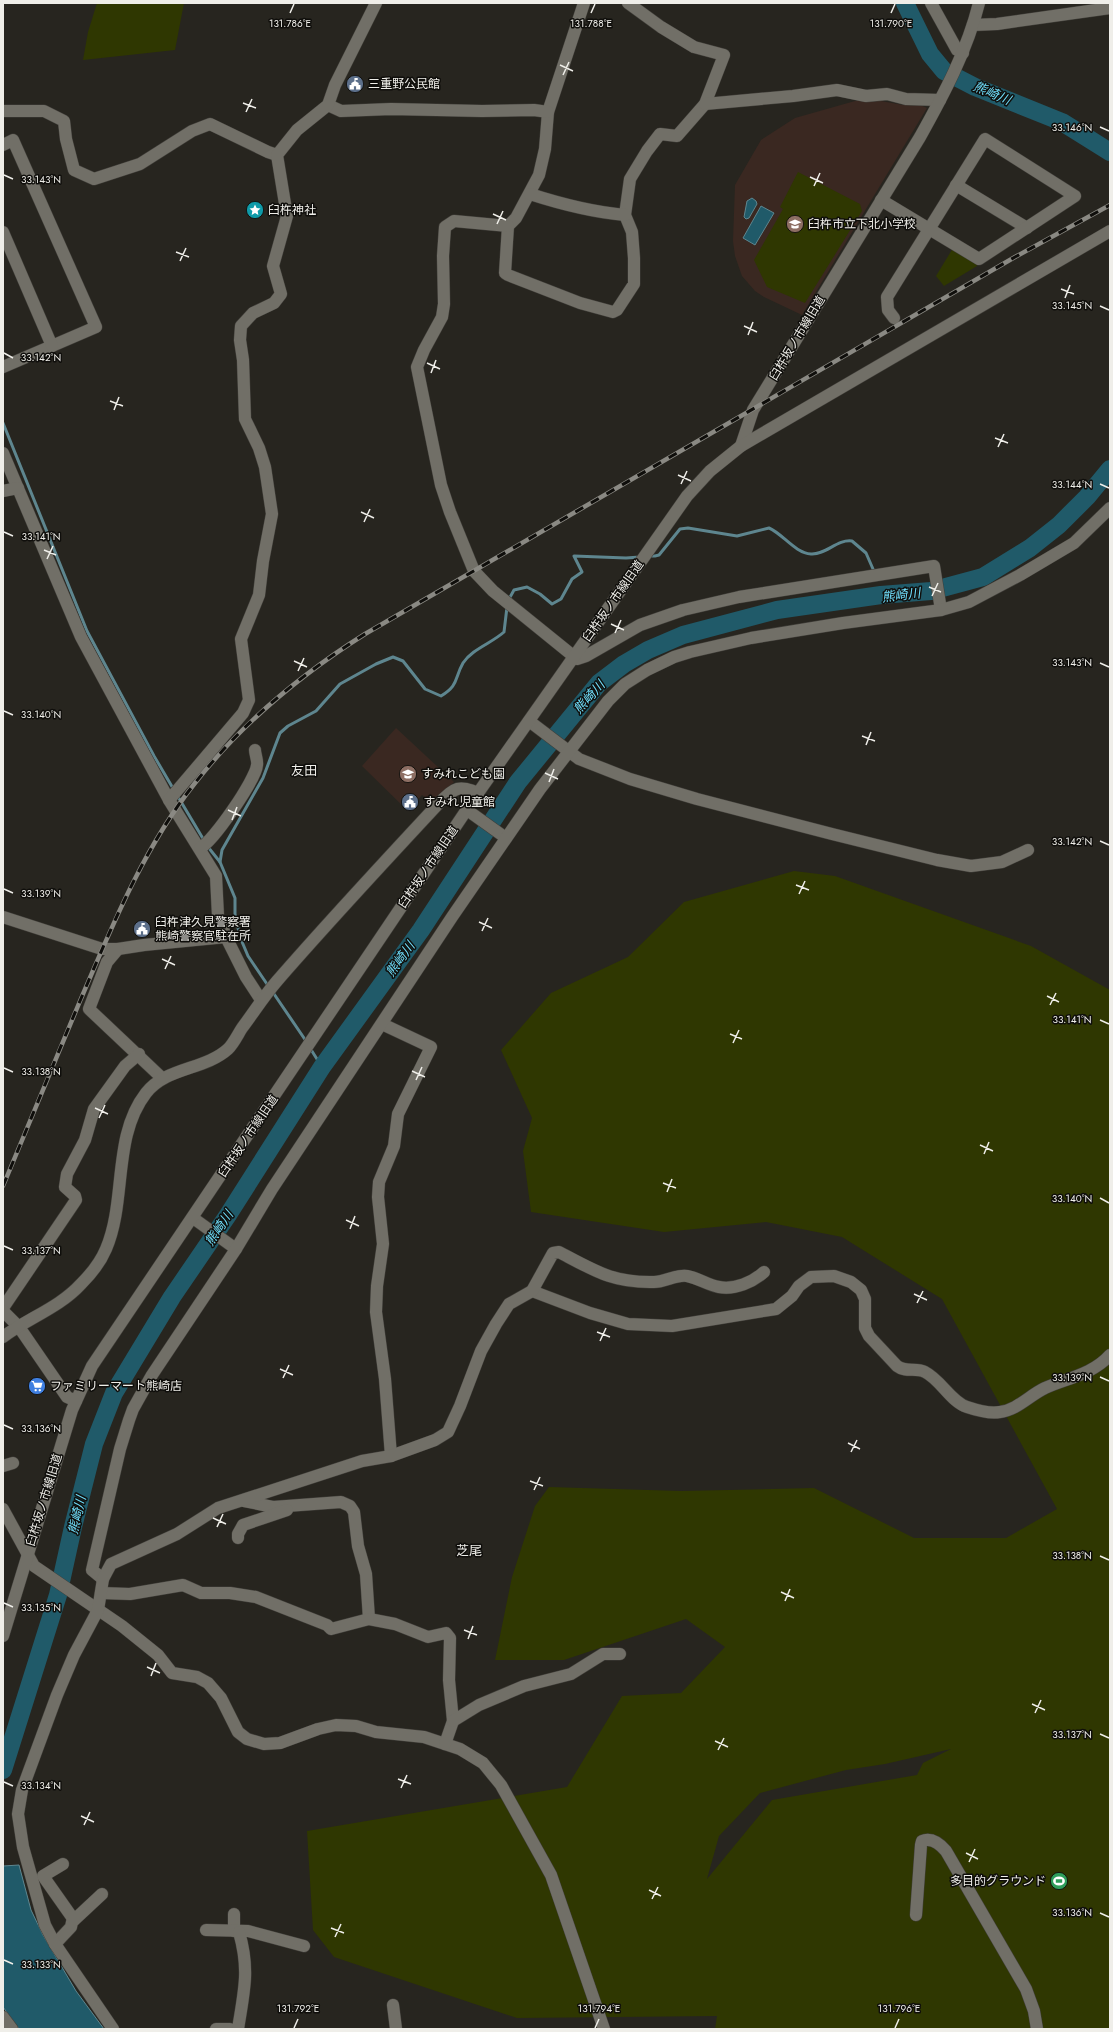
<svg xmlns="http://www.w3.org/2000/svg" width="1113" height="2032" viewBox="0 0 1113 2032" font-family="Jost,'Noto Sans JP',sans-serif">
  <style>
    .education { fill: #3a2821 }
    .green { fill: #2f3701; fill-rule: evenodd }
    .water { fill: #205a69; stroke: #5e868f }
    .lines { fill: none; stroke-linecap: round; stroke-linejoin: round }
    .stream { stroke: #5e868f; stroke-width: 3 }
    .river { stroke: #205a69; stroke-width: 18 }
    .minor-casing { stroke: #413f3a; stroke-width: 13 }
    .minor { stroke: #716f67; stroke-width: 12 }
    .rail-casing { stroke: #8a8983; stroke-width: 4.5 }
    .rail { stroke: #0f0e0b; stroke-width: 3; stroke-dasharray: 9; stroke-linecap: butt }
    .ticks { fill: none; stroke: #efeee9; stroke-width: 1.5 }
    .labels { text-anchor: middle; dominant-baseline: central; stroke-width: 3; stroke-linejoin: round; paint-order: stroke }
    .poi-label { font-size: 12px; fill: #efeee9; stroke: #0f0e0b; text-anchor: start }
    .street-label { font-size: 12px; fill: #efeee9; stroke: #0f0e0b }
    .water-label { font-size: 13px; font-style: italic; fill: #70e0fe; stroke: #0f0e0b }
    .neighbourhood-label { font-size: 13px; fill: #efeee9; stroke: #0f0e0b }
    .ticks-label { font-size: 10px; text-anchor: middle; fill: #efeee9; stroke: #0f0e0b; stroke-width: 3; stroke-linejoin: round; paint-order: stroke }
  </style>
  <rect width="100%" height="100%" fill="#27251f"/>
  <g class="education">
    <polygon points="855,101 881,101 903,105 918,104 927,108 802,315 764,297 755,291 742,276 735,256 733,241 735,185 761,140 795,118"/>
    <polygon points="396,728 454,782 432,803 422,795 408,811 362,766"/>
  </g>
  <g class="green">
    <polygon points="97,3 184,3 175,50 83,60 88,32"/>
    <polygon points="798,172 860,204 862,211 805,303 767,287 754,260 783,209 780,207"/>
    <polygon points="953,248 975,261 977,266 944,286 936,276"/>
    <path d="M794 871 835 876 1031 946 1110 990V2029H715L717 2016 517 2018 334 1957 313 1930 307 1831 567 1787 622 1696 681 1693 725 1647 686 1619 564 1660H495L512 1577 535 1506 549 1487 681 1491 814 1488 914 1538H1006L1057 1509 942 1299 842 1237 766 1222 664 1232 531 1212 523 1151 532 1118 501 1050 551 993 628 957 684 902ZM951 1749 923 1763 917 1775 772 1800 707 1879 719 1836 760 1793 846 1770 885 1764Z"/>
  </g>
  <g class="water">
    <polygon points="752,198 756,201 757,204 749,218 746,219 744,217 747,201"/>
    <polygon points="761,206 774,213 755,245 743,238"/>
    <polygon points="19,1865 31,1910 43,1935 76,1991 104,2029 19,2029 3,2007 3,1866"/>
  </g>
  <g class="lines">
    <g class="stream">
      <polyline points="3,423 87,631 154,756 174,790"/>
      <path d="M650 556H655L659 555 680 529 688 528 737 536 769 528C783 534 795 553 811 554 826 555 837 539 852 541L866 553 873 569"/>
      <polyline points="509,599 514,590 527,587 540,594 552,604 561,599 572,579 582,572 574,556 626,558 640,557"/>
      <polyline points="177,795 205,842"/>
      <polyline points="208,847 220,862 235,898 235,914 240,937 248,956 269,987"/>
      <path d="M220 862 222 850 263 778 280 733 288 726 316 711 340 684 376 664 393 657 403 661 425 689 441 696C459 685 454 679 463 663 472 649 492 643 504 632L507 607"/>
      <polyline points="272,991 306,1041"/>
      <polyline points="310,1048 322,1067"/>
    </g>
    <g class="river">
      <polyline points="905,3 930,54 944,71 975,87 1062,122 1110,152"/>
      <polyline points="3,1770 58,1595 73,1527 94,1444 114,1393 172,1297 228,1215 322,1067 421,930 518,782 599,683 624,664 648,650 683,635 777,610 881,595 931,591 983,577 1030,548 1059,525 1087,497 1110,469"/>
    </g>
    <defs>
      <g id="minor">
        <polyline points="584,3 548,112 545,149 539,175 516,218 508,226 505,273 508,275 580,303 613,312 617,310 634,284 634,258 632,232 625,215 630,179 647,151 660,134 677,136 705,104 724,55 694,47 661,27 628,3"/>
        <polyline points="931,3 957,50 963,53"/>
        <polyline points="973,25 997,24 1110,8"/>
        <polyline points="705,104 793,96 837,90 866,96 887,94 906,99 940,100"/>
        <polyline points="328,105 341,111 391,109 482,111 534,110 548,112"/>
        <polyline points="3,111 44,111 64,121 66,139 74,170 94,179 140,164 192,131 210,124 268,152 277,155"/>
        <polyline points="3,145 13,140 96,327 3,367"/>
        <polyline points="956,185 1027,228"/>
        <path d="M530 194C561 204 592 212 625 215"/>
        <polyline points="881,200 979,259 1075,196 985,139 887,297 888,310 894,318"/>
        <polyline points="508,226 454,221 445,227 443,256 444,304 442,317 424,350 417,367 441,485 450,512 474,571 493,591 577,659 586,656 640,625 683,610 739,597 934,566 941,610"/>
        <polyline points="3,232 52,346"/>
        <path d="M741 446 753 410 920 137C944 94 967 51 979 3"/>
        <polyline points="3,453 81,637 169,800 216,876 218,916 226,937 246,977 261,1000"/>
        <polyline points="3,491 18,488"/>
        <polyline points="529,721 579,759 630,779 697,799 832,834 937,860 971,866 1002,862 1028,850"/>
        <polyline points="169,800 243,713 249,700 241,639 259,595 263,561 272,514 265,467 259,448 245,419 243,360 240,340 241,326 253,313 274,303 281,294 273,266 287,216 277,155 297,130 328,105 335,85 376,3"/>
        <polyline points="467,810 506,838"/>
        <path d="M200 848C213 842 256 779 257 765 258 761 255 754 255 750"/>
        <polyline points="3,917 102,949 118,949 144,945 226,937"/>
        <polyline points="118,949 107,962 89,1009 162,1078"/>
        <polyline points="382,1024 431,1047 398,1114 394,1146 379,1182 378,1197 383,1244 377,1286 376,1312 385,1379 391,1456"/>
        <polyline points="193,1218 236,1249"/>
        <path d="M532 1291 590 1313 628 1324 672 1326 776 1309 792 1296 799 1286 811 1277 834 1276 851 1282 861 1290 865 1299V1328L869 1336 897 1366C906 1373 916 1367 925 1372 941 1380 951 1402 967 1407 976 1410 990 1414 1000 1412 1017 1410 1030 1395 1045 1388 1068 1378 1093 1374 1110 1355"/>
        <polyline points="3,1308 76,1200 75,1196 65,1187 67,1174 85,1140 94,1109 125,1066 139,1054"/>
        <polyline points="3,1311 19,1327 67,1397 76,1401"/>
        <path d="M3 1337C28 1318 59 1308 81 1284 90 1275 101 1261 106 1249 127 1200 112 1137 146 1093 166 1067 205 1070 228 1049 234 1043 238 1034 242 1028 254 1012 264 996 277 981 330 920 385 861 440 802 456 787 458 785 478 793"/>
        <polyline points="3,1466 13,1463"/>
        <polyline points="244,1501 273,1507 341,1502 350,1506 354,1512 358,1546 366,1574 369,1619"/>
        <polyline points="3,1509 34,1566 122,1626 158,1655 172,1673 197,1677 208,1683 221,1698 238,1732 247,1739 264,1744 280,1743 318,1729 336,1725 356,1726 376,1732 424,1737 460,1749 483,1763 501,1785 551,1875 604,2029"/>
        <polyline points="238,1538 238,1534 243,1525 287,1510"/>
        <polyline points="103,1579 92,1570 120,1449 129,1420 133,1409 152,1375 236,1249 272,1189 452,917 540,789 608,701 625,684 647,670 674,657 690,652 751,638 843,623 941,610 969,602 1020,575 1074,543 1110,508"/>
        <polyline points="101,1593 130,1594 183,1585 201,1593 230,1593 256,1597 327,1625 331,1629 369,1619 395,1624 428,1637 446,1633 450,1638 449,1680 453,1721 445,1744"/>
        <polyline points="3,1636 72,1410 92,1366 478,793 687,496 710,471 741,446 1110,231"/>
        <polyline points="453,1721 479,1705 524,1686 571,1674 603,1654 620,1654"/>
        <polyline points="63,1864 43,1876 74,1920"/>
        <polyline points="234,1914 234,1931"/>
        <path d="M916 1915 921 1845 922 1841C932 1837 940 1844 946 1851L1026 1989 1034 2011 1037 2029"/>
        <polyline points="206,1930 248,1931 304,1946"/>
        <polyline points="55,1944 71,1927 72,1922 102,1894"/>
        <polyline points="393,2005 396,2029"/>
        <polyline points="3,2017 12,2029"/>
        <path d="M113 2029 55 1944 45 1925 23 1847 18 1814 22 1790 57 1695 74 1655 98 1610 103 1579 111 1564 177 1534 218 1508 362 1461 391 1456 435 1440 448 1432 460 1406 481 1351 496 1324 509 1304 532 1291 553 1253 559 1252C595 1271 613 1283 654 1282 665 1282 677 1274 687 1276 698 1278 708 1285 719 1287 735 1290 753 1282 764 1272"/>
        <polyline points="216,2029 230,2029"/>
        <path d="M238 2029C244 1991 250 1970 239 1932"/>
      </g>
    </defs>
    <use href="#minor" class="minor-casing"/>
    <use href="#minor" class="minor"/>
    <defs>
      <path id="rail" d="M3 1186C29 1124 54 1062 80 1001 112 926 144 847 195 783 243 722 300 675 365 634L1015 257 1110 205"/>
    </defs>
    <use href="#rail" class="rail-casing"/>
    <use href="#rail" class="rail"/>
  </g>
  <path class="ticks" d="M290 13 294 4M591 13 595 4M891 13 895 4M560 65 573 71M563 75 569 62M243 103 256 108M246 112 252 99M1100 127 1109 131M4 175 13 179M810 177 823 183M814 186 820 173M493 214 506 220M497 224 503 211M176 252 189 257M180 261 186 248M1061 289 1074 294M1065 298 1070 285M1100 306 1109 310M744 326 757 332M748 335 753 322M4 353 13 358M427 363 440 369M431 373 436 360M110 401 123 406M114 410 119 397M995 438 1008 443M998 447 1004 434M678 475 691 481M681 484 687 471M1100 484 1109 488M361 512 374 518M364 522 370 509M4 532 13 536M44 550 56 555M47 559 53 546M929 587 941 592M932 596 938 583M611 624 624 630M615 633 621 620M294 661 307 667M1100 663 1109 667M298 671 304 658M4 711 13 715M862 736 875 741M866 745 871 732M545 773 558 779M549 782 554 769M228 810 241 816M232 820 237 807M1100 841 1109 845M796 885 809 890M4 889 13 893M799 894 805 881M479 922 492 928M482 931 488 918M162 959 175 965M165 969 171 956M1047 996 1059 1002M1050 1005 1056 993M1100 1020 1109 1024M730 1034 742 1039M733 1043 739 1030M4 1068 13 1072M412 1071 425 1077M416 1080 422 1067M95 1108 108 1114M99 1118 105 1105M980 1145 993 1151M984 1154 989 1142M663 1183 676 1188M667 1192 672 1179M1100 1198 1109 1203M346 1220 359 1226M350 1229 355 1216M4 1246 13 1250M914 1294 927 1300M917 1303 923 1291M597 1332 610 1337M600 1341 606 1328M280 1369 293 1375M1100 1377 1109 1381M283 1378 289 1365M4 1425 13 1429M848 1443 860 1449M851 1452 857 1440M530 1481 543 1486M534 1490 540 1477M213 1518 226 1524M217 1527 223 1514M1100 1556 1109 1560M781 1592 794 1598M785 1601 790 1589M4 1603 13 1607M464 1630 477 1635M468 1639 473 1626M147 1667 160 1673M151 1676 156 1663M1032 1704 1045 1710M1035 1713 1041 1700M1100 1734 1109 1738M715 1741 728 1747M718 1750 724 1738M398 1779 411 1784M4 1782 13 1786M401 1788 407 1775M81 1816 94 1822M84 1825 90 1812M966 1853 978 1859M969 1862 975 1849M649 1890 661 1896M652 1899 658 1887M1100 1913 1109 1917M331 1928 344 1933M335 1937 341 1924M4 1960 13 1964M294 2028 298 2019M595 2028 599 2019M895 2028 899 2019"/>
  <defs>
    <symbol id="civic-disc" viewBox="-11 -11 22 22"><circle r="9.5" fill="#5c6f8a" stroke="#0f0e0b"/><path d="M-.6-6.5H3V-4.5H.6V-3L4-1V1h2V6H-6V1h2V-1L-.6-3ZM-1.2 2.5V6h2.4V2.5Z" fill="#fff"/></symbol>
    <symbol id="sight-disc" viewBox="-11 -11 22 22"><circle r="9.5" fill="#0f9aa8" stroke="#0f0e0b"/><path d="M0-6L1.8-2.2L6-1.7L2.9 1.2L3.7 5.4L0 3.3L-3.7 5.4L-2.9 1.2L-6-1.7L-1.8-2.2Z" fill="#fff"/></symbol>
    <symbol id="school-disc" viewBox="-11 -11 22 22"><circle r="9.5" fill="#8d6e63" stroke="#0f0e0b"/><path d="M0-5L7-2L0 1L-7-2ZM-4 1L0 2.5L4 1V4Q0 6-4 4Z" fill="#fff"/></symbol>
    <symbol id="supermarket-disc" viewBox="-11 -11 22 22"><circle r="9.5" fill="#3f7fe0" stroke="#0f0e0b"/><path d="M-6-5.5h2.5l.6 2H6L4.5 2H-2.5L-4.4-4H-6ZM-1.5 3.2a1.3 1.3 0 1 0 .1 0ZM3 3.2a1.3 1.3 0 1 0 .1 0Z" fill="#fff"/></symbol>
    <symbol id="stadium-disc" viewBox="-11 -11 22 22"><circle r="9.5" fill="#2e9e5b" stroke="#0f0e0b"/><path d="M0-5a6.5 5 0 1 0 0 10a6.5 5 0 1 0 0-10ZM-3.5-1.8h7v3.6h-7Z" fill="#fff"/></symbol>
  </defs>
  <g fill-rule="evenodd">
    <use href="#civic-disc" x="345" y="74" width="20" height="20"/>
    <use href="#sight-disc" x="245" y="200" width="20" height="20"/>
    <use href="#school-disc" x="785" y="214" width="20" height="20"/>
    <use href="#school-disc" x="398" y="764" width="20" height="20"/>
    <use href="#civic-disc" x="400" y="792" width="20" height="20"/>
    <use href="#civic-disc" x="132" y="919" width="20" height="20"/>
    <use href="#supermarket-disc" x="27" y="1376" width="20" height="20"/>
    <use href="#stadium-disc" x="1049" y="1871" width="20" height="20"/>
  </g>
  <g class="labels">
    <g class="poi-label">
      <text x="368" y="84">三重野公民館</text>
      <text x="268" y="210">臼杵神社</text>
      <text x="808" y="224">臼杵市立下北小学校</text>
      <text x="421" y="774">すみれこども園</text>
      <text x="423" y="802">すみれ児童館</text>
      <text x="155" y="922">臼杵津久見警察署<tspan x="155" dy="14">熊崎警察官駐在所</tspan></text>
      <text x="50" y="1386">ファミリーマート熊崎店</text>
      <text x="1046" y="1881" text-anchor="end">多目的グラウンド</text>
    </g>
    <g class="street-label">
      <text transform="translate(797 338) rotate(-59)">臼杵坂ノ市線旧道</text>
      <text transform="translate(613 601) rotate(-55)">臼杵坂ノ市線旧道</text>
      <text transform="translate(428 867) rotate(-56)">臼杵坂ノ市線旧道</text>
      <text transform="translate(248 1136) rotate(-56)">臼杵坂ノ市線旧道</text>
      <text transform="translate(44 1500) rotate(-73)">臼杵坂ノ市線旧道</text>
    </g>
    <g class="water-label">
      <text transform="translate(992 93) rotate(23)">熊崎川</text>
      <text transform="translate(901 595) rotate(-7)">熊崎川</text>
      <text transform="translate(589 697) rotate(-48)">熊崎川</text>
      <text transform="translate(400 959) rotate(-54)">熊崎川</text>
      <text transform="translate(219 1228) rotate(-56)">熊崎川</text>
      <text transform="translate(77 1515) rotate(-77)">熊崎川</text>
    </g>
    <g class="neighbourhood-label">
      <text x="304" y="770">友田</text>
      <text x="469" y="1550">芝尾</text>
    </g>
  </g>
  <g class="ticks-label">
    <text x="290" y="27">131.786°E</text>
    <text x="591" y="27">131.788°E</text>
    <text x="891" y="27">131.790°E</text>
    <text x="1072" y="131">33.146°N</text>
    <text x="41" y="183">33.143°N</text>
    <text x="1072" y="309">33.145°N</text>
    <text x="41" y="361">33.142°N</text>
    <text x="1072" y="488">33.144°N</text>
    <text x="41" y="540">33.141°N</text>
    <text x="1072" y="666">33.143°N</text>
    <text x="41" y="718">33.140°N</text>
    <text x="1072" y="845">33.142°N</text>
    <text x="41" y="897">33.139°N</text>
    <text x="1072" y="1023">33.141°N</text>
    <text x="41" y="1075">33.138°N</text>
    <text x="1072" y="1202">33.140°N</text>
    <text x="41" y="1254">33.137°N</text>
    <text x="1072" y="1381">33.139°N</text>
    <text x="41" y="1432">33.136°N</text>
    <text x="1072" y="1559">33.138°N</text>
    <text x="41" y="1611">33.135°N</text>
    <text x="1072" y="1738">33.137°N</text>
    <text x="41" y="1789">33.134°N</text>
    <text x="1072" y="1916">33.136°N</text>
    <text x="41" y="1968">33.133°N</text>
    <text x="298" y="2012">131.792°E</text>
    <text x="599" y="2012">131.794°E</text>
    <text x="899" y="2012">131.796°E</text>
  </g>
  <rect width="1113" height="2032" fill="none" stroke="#efeee9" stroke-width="8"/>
</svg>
